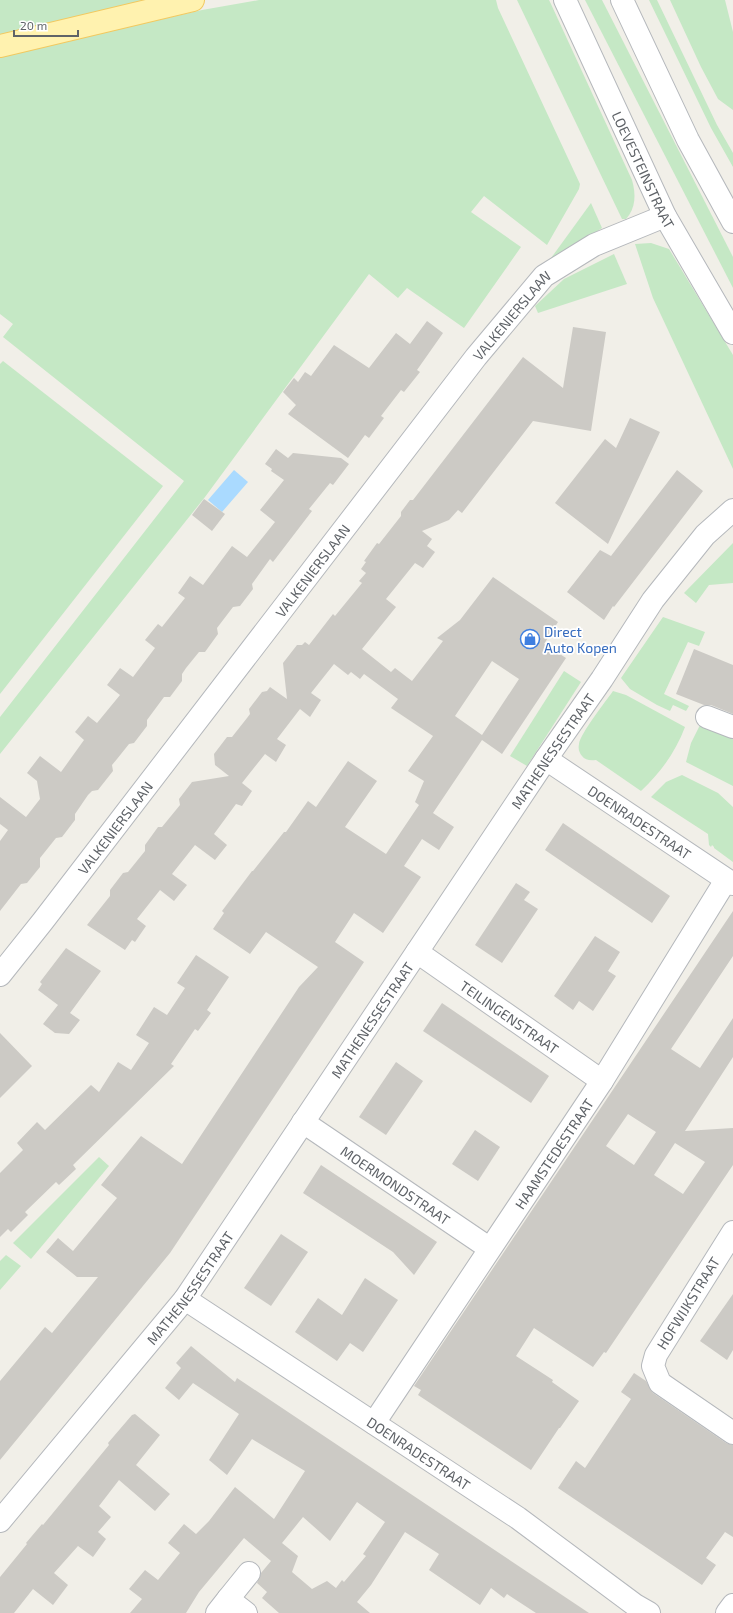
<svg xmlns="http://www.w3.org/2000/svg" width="733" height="1613" viewBox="0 0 733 1613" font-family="'Exo 2',sans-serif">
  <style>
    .green { fill: #c5e8c5 }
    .water { fill: #aadaff }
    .building { fill: #cccac5; fill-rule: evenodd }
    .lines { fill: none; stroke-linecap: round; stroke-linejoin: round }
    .minor-casing { stroke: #b5b8bc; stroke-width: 24 }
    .tertiary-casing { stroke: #b5b8bc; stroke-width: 24 }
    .primary-casing { stroke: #f2c960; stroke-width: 24 }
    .minor { stroke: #fff; stroke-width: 22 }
    .tertiary { stroke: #fff; stroke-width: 22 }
    .primary { stroke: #fff2af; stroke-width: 22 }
    .labels { text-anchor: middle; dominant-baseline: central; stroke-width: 3.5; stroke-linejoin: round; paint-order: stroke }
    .street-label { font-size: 14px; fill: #5f6368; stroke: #fff }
    .shop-label { font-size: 14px; fill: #366cbe; stroke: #fff; text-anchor: start }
  </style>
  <rect width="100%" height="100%" fill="#f1efe8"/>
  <g class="green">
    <polygon points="0,0 157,0 0,38"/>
    <polygon points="259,0 496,0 498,8 580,184 579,189 547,245 484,196 471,212 521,247 464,328 407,288 398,298 369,274 205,497 0,754 0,717 184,481 3,337 13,324 0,314 0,56 202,10"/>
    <path d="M517 0H549L551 4 632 180C636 194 636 208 626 219H622Z"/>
    <polygon points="585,0 602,0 733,257 733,288"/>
    <polygon points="649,0 657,0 717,125 733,153 733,167 711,128"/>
    <polygon points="670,0 725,0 733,32 733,110 718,99 701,67"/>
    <polygon points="591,203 602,228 546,265"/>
    <polygon points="651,243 669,249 733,355 733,469 653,298 635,244"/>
    <polygon points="614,254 627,284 538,313 535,306 564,279"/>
    <polygon points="3,361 163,486 0,694 0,364"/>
    <polygon points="733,543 733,583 709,585 696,603 684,593"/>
    <polygon points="663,617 705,632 699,646 688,642 664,694 689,706 686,711 673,705 670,711 657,705 630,689 621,678"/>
    <polygon points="564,671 581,682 527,766 510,756"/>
    <path d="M613 691 626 695 685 727C675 753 661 772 641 791L596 760C590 761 585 760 582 756 579 752 578 749 579 744 580 734 606 701 613 691Z"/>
    <polygon points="700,725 717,732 733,732 733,786 686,762 691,743"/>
    <polygon points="682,775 718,793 733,807 733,862 714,848 714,847 712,845 711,847 709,845 708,834 651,797 666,782"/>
    <polygon points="99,1157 109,1166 31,1259 13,1243"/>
    <polygon points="6,1255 21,1266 0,1290 0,1261"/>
  </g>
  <polygon class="water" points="234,470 248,482 222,512 208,500"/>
  <g class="building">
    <polygon points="427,321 443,333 417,370 420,372 404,392 401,390 381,416 384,418 369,438 365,435 348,458 288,414 296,405 283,392 294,378 298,382 305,372 311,376 334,345 369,368 396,333 410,344"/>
    <path d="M573 327 606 332 591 431 533 421 462 513 458 510 449 520 422 531 432 539 427 546 435 552 423 568 415 563 386 599 396 607 362 649 391 672 395 668 412 681 443 641 437 638 460 620 493 577 558 622 544 644 566 658 502 754 482 740 433 813 454 827 439 850 422 839 404 866 421 877 383 933 354 913 335 942 364 962 170 1253 0 1460V1381L45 1327 52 1333 98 1277H77L46 1252 58 1238 73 1251 117 1198 101 1185 141 1136 182 1164 299 987 318 967 266 932 250 954 213 929 224 913 222 911 252 871H253L284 832H286L308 801 316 807 348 761 377 781 345 827 386 854 419 805 415 802 424 781 408 771 433 736 391 708 398 699 364 674 360 679 351 672 348 675 334 664 311 693 321 700 310 717 300 709 277 739 286 745 276 762 265 754 242 783 252 791 242 806 236 804 214 834 227 845 215 860 195 845 172 874 187 885 174 901 160 890 137 919 146 926 135 942 132 940 125 950 87 925 110 896V890L123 873 128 872 145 851V845L158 827H162L180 805 179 799 192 782 229 776 215 765 214 754 227 737H232L247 718 250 714 249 709 262 692 267 691 270 687 287 699 283 663 297 645H302L305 642 309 645 333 614 335 616 362 583 359 581 366 573 361 569 366 562 364 561 377 543 379 544 401 516V512L410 500H413L523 357 563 388ZM492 661 519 679 482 735 455 716Z"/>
    <polygon points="630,418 660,432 608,544 555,503 605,439 616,448"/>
    <polygon points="276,449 288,458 293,453 341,458 349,464 333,485 330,483 309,509 312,511 273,562 270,559 252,584 253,589 240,606 233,607 217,628 218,634 205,652 199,652 186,668 182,674 182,681 170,697 164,697 147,720 147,726 134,743 129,744 117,759 112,765 113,771 98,790 92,791 88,795 75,814 75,820 62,837 56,838 40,858 40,867 27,883 21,884 0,911 0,841 8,830 0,824 0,797 26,817 40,799 37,781 27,773 40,756 61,772 84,740 75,732 88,716 97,723 120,695 107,685 120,668 133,677 155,648 145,640 158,624 162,627 185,598 178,593 190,576 203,585 232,546 247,557 275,522 260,510 284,480 271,471 272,469 265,464"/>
    <polygon points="677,470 703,491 614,607 613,606 604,620 567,592 600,550 611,556"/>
    <polygon points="204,499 225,514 212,531 192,515"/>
    <polygon points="694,649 733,665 733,714 711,705 704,705 676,694"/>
    <polygon points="563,823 670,896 652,923 545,850"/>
    <polygon points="516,883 530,892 524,900 538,909 502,963 475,945"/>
    <path d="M733 911V956L671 1049 700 1068 733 1018V1057L685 1131 733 1128V1165L606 1353 604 1352 593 1367 534 1328 516 1356 553 1380 552 1382 579 1401 560 1428H559L531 1470 418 1395 421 1390 414 1386ZM628 1114 656 1132 634 1165 606 1146ZM675 1143 705 1162 683 1194 654 1175Z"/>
    <polygon points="595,936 620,952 608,971 616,976 593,1011 579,1001 573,1010 554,996"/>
    <polygon points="66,948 101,971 70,1013 80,1020 69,1034 55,1033 43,1024 58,1005 38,990 42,984 40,982"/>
    <polygon points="196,955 229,977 207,1010 211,1013 198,1031 195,1029 171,1064 174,1066 73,1165 76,1169 59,1185 56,1182 25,1212 28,1215 11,1232 8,1229 0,1237 0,1173 23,1150 17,1143 37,1122 45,1130 91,1085 99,1092 118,1062 131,1070 149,1043 136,1035 154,1007 167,1015 185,988 177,983"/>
    <polygon points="442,1003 549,1076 531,1103 423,1031"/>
    <polygon points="0,1033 32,1066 0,1098"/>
    <polygon points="396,1062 423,1081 386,1135 359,1117"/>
    <polygon points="475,1130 500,1147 478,1181 452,1164"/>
    <polygon points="321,1165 437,1242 414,1275 393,1252 303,1193"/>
    <polygon points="281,1234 308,1252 271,1306 244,1288"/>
    <polygon points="365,1278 398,1300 363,1352 350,1343 337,1361 295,1332 318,1298 342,1315"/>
    <polygon points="733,1294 733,1350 727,1360 700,1341"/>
    <path d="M191 1346 235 1382 237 1378 589 1613H536L507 1594 504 1598 491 1588 480 1605 429 1570 439 1554 405 1532 371 1585 357 1602 370 1613H279L262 1598 267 1592 257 1583 261 1573 271 1561 244 1538 199 1592 186 1613H130L142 1599 129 1589 145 1570 158 1580 180 1553 168 1543 184 1524 196 1534 209 1521 235 1487 274 1519 305 1471 252 1439 227 1475 209 1460 239 1414 193 1383 179 1400 165 1388 181 1368 176 1363ZM357 1502 385 1522 363 1554 366 1556 344 1582 342 1580 336 1588 327 1581 312 1589 292 1572 298 1556 282 1543 303 1517 330 1541Z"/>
    <polygon points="634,1373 646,1381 653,1393 726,1443 733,1445 733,1537 725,1532 706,1558 716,1565 702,1585 558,1488 576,1461 585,1468 631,1399 621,1392"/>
    <polygon points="135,1414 160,1435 136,1465 170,1494 155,1511 119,1480 99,1506 111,1517 98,1532 106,1539 93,1557 78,1546 54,1573 68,1585 53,1605 33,1589 14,1613 0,1613 0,1577 27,1544 26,1543 42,1524 43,1525 109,1445 108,1443 132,1415"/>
  </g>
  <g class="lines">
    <defs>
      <g id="minor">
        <polyline points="707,717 733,727"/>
        <path id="s1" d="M546 759 733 884"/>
        <path id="s2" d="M417 952 602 1081"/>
        <path id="s3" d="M0 975 43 921 476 357 544 276 594 245 665 216"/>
        <path id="s4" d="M303 1122 489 1248"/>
        <polyline points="733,1232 656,1355 653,1366 660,1383 733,1433"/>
        <path id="s5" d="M185 1299 518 1518 635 1605 649 1613"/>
        <path id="s6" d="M374 1423 602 1081 726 880"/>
        <path id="s7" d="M0 1521 185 1299 546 759 602 679 653 600 705 535 733 510"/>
        <polyline points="228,1599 249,1573"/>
        <polyline points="217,1613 228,1599 246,1613"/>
        <polyline points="727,1613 733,1605"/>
      </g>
      <g id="tertiary">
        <path id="s8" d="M565 0 665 216 733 333"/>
        <polyline points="622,0 688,140 733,222"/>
      </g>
      <polyline id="primary" points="0,46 193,0"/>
    </defs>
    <use href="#minor" class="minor-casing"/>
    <use href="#tertiary" class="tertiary-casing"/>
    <use href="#primary" class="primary-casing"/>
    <use href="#minor" class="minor"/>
    <use href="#tertiary" class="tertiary"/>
    <use href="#primary" class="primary"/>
  </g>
  <defs>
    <symbol id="shop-ring" viewBox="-11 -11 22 22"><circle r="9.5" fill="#fff" stroke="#3f7fe0" stroke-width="1.5"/><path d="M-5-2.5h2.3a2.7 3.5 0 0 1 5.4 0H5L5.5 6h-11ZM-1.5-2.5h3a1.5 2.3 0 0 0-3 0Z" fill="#3f7fe0"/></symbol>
  </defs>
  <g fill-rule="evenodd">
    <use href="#shop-ring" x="519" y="628" width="22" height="22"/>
  </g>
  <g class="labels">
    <g class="street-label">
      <text stroke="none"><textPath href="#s8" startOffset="187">LOEVESTEINSTRAAT</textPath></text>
      <text stroke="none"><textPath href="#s3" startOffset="835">VALKENIERSLAAN</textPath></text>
      <text stroke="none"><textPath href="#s3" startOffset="511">VALKENIERSLAAN</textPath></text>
      <text stroke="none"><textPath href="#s7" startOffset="949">MATHENESSESTRAAT</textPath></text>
      <text stroke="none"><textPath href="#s1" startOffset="113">DOENRADESTRAAT</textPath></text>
      <text stroke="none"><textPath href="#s3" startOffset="187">VALKENIERSLAAN</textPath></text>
      <text stroke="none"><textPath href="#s2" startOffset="113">TEILINGENSTRAAT</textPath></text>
      <text stroke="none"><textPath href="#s7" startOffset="625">MATHENESSESTRAAT</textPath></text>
      <text stroke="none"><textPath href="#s6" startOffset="324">HAAMSTEDESTRAAT</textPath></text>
      <text stroke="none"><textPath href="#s4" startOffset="112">MOERMONDSTRAAT</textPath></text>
      <text stroke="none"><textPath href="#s7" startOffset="301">MATHENESSESTRAAT</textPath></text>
      <text transform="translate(688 1303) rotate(-58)">HOFWIJKSTRAAT</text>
      <text stroke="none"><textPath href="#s5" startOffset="280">DOENRADESTRAAT</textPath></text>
    </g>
    <g class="shop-label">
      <text x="544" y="631">Direct<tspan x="544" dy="16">Auto Kopen</tspan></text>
    </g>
  </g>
  <path d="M14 30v6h64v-6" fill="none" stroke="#5f6368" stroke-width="2"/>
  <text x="20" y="30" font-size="12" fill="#5f6368" stroke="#ffffff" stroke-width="3" paint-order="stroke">20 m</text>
</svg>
